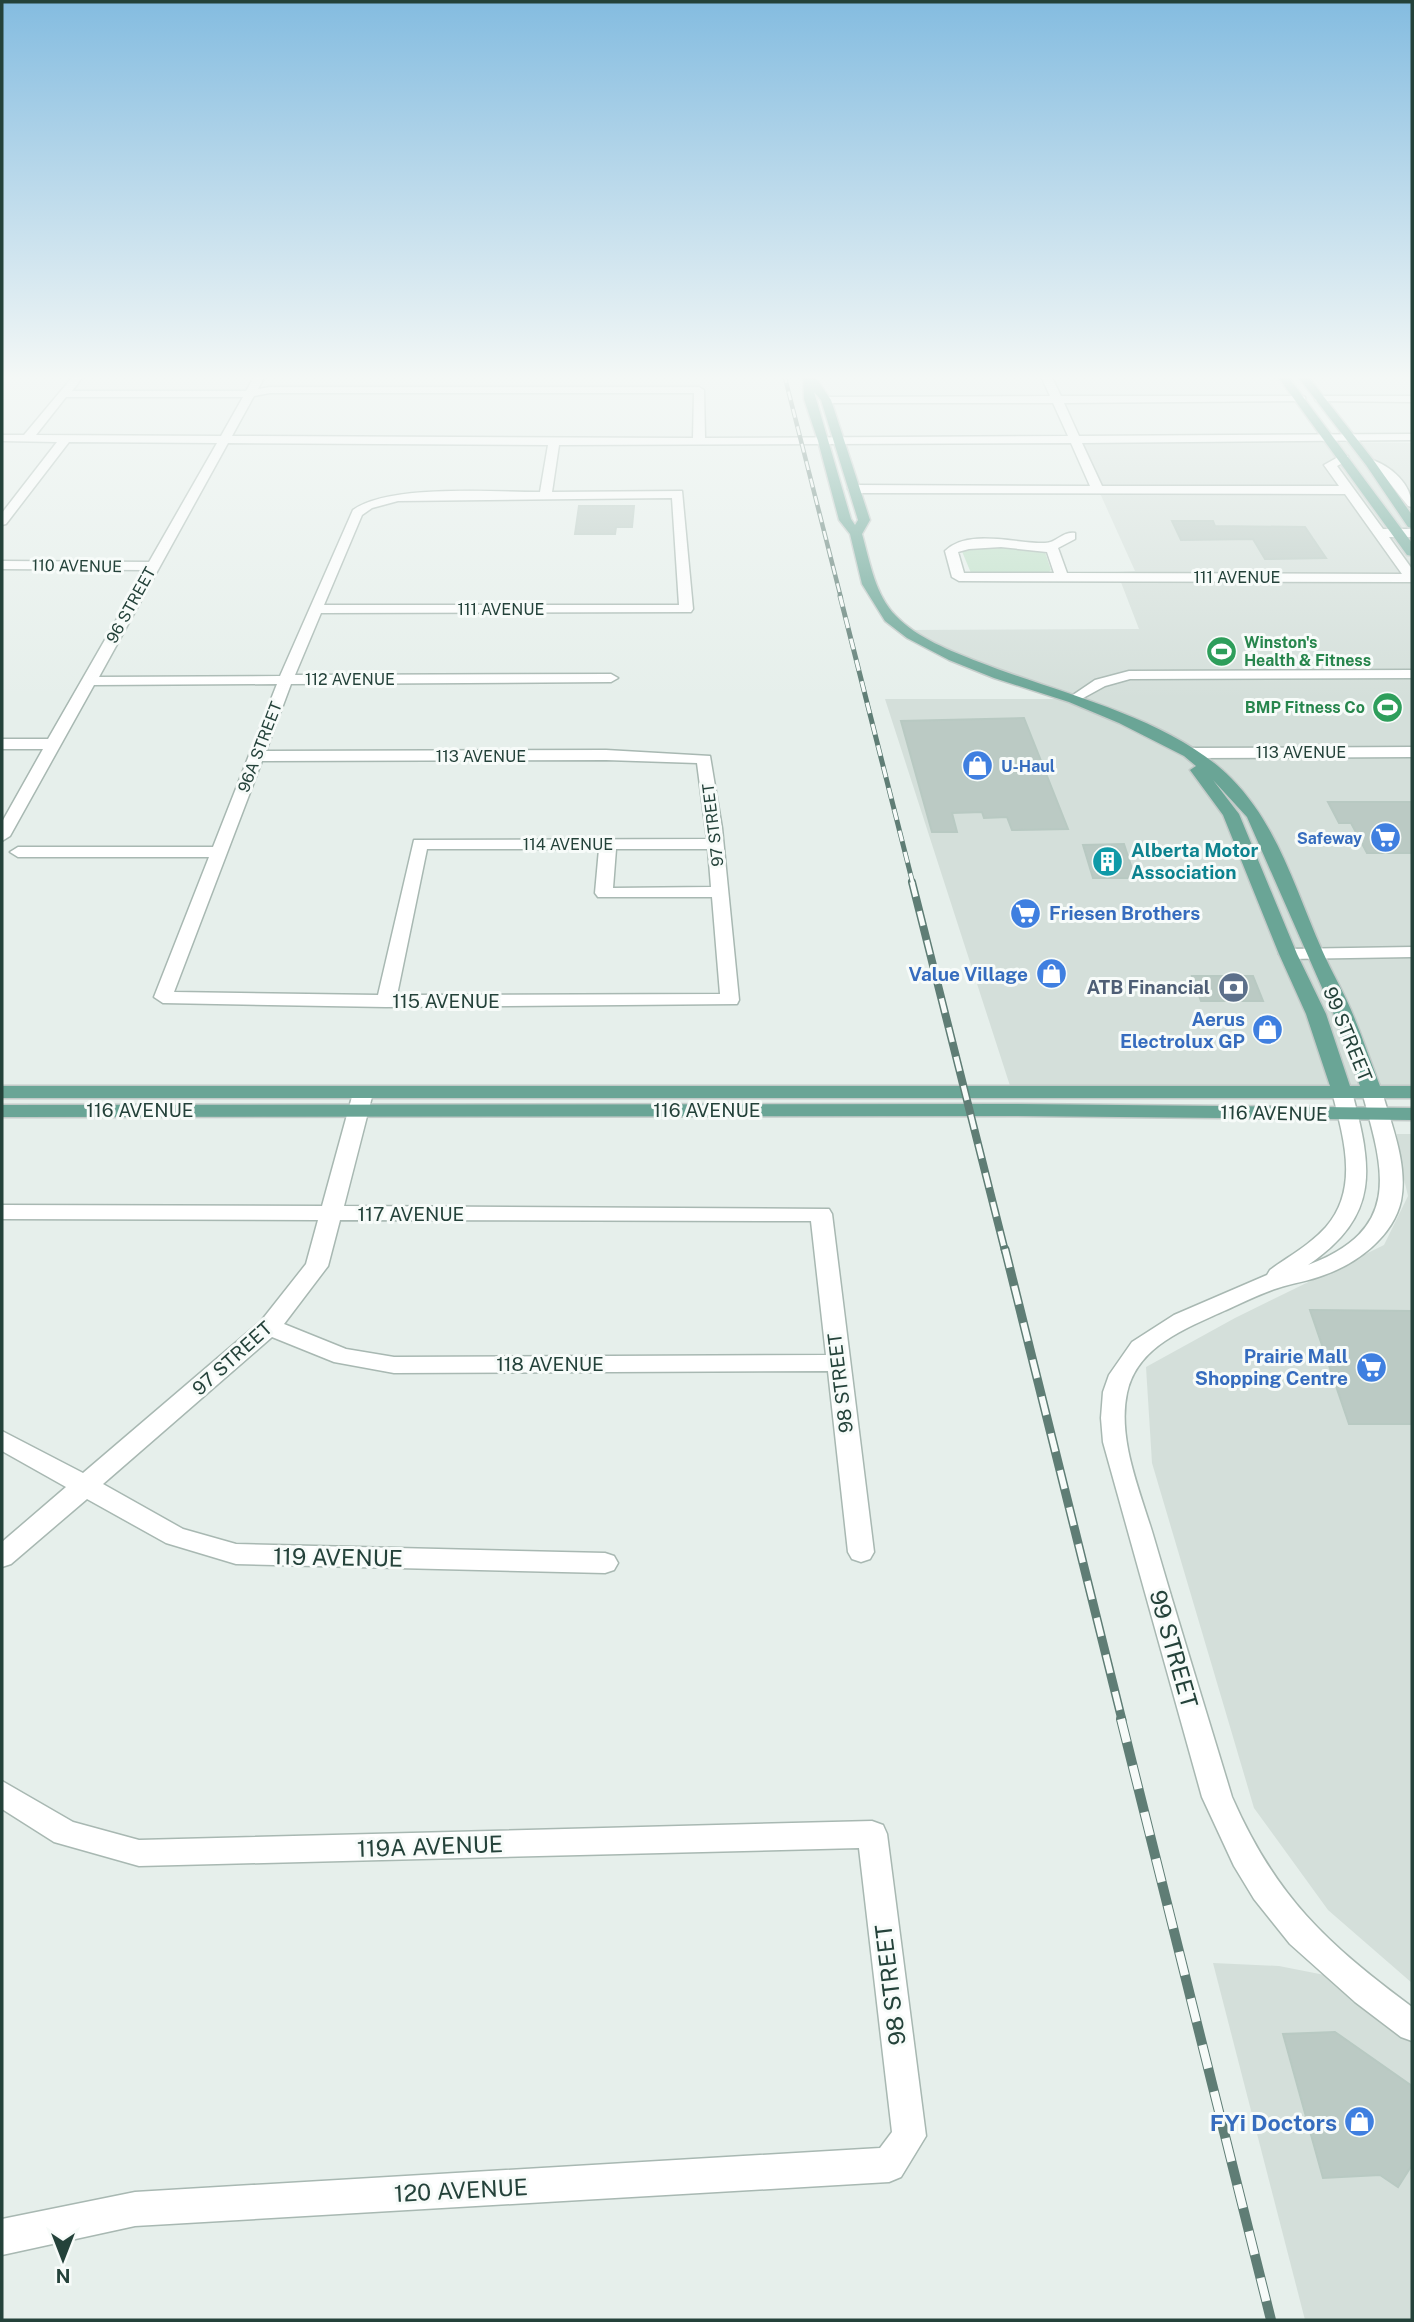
<svg xmlns="http://www.w3.org/2000/svg" width="1414" height="2322" viewBox="0 0 1414 2322" font-family="'Public Sans',sans-serif">
  <style>
    .built { fill: #d4dfda }
    .green { fill: #bfe0c8 }
    .building { fill: #bbcac4; stroke: #b8c9c2; stroke-width: 2 }
    .lines { fill: none; stroke-linecap: round; stroke-linejoin: round }
    .minor-casing { stroke: #a8b8b2; stroke-width: 3 }
    .major-casing { stroke: #c2cac8; stroke-width: 3 }
    .minor { fill: #fff; fill-rule: evenodd }
    .major { fill: #6aa596; fill-rule: evenodd }
    .rail-far4-casing { stroke: #5f7d75; stroke-width: 4.5 }
    .rail-far3-casing { stroke: #5f7d75; stroke-width: 5 }
    .rail-far2-casing { stroke: #5f7d75; stroke-width: 8 }
    .rail-far1-casing { stroke: #5f7d75; stroke-width: 9 }
    .rail-casing { stroke: #5f7d75; stroke-width: 10 }
    .rail-far4 { stroke: #f7fbf9; stroke-width: 2.5; stroke-dasharray: 9; stroke-linecap: butt }
    .rail-far3 { stroke: #f7fbf9; stroke-width: 3.5; stroke-dasharray: 11; stroke-linecap: butt }
    .rail-far2 { stroke: #f7fbf9; stroke-width: 5; stroke-dasharray: 15; stroke-linecap: butt }
    .rail-far1 { stroke: #f7fbf9; stroke-width: 6; stroke-dasharray: 19; stroke-linecap: butt }
    .rail { stroke: #f7fbf9; stroke-width: 8; stroke-dasharray: 24; stroke-linecap: butt }
    .labels { text-anchor: middle; dominant-baseline: central; stroke-width: 6; stroke-linejoin: round; paint-order: stroke }
    .far-street-label { font-size: 16px; fill: #24423a; stroke: #f7fbf9 }
    .far-leisure-label { font-size: 16px; font-weight: bold; fill: #27864d; stroke: #f7fbf9; text-anchor: start }
    .far-shop-label { font-size: 16px; font-weight: bold; fill: #366cbe; stroke: #f7fbf9; text-anchor: start }
    .culture-label { font-size: 19px; font-weight: bold; fill: #0d838f; stroke: #f7fbf9; text-anchor: start }
    .shop-label { font-size: 19px; font-weight: bold; fill: #366cbe; stroke: #f7fbf9; text-anchor: end }
    .service-label { font-size: 19px; font-weight: bold; fill: #4e5e75; stroke: #f7fbf9; text-anchor: end }
    .street-label { font-size: 19px; fill: #24423a; stroke: #f7fbf9 }
    .near-street-label { font-size: 23px; fill: #24423a; stroke: #f7fbf9 }
    .near-shop-label { font-size: 23px; font-weight: bold; fill: #366cbe; stroke: #f7fbf9; text-anchor: end }
  </style>
  <rect width="100%" height="100%" fill="#e6efeb"/>
  <g class="built">
    <polygon points="1076,440 1412,443 1412,1092 1012,1092 885,699 1071,699 999,675 904,630 1139,629 1117,572 1135,571"/>
    <polygon points="1397,1134 1412,1134 1412,1983 1328,1910 1254,1808 1152,1463 1146,1367 1235,1318 1384,1245 1408,1196 1398,1154"/>
    <polygon points="1213,1963 1279,1966 1350,1980 1412,2026 1412,2320 1305,2320"/>
  </g>
  <polygon class="green" points="1033,547 1045,552 1051,570 1049,572 971,573 961,549"/>
  <g class="building">
    <polygon points="579,506 634,506 632,527 616,527 615,534 575,534"/>
    <polygon points="1172,521 1213,521 1215,526 1305,527 1326,558 1265,559 1253,539 1181,540"/>
    <polygon points="1024,718 1068,829 1012,830 1007,817 984,818 982,812 952,813 957,832 932,832 901,721"/>
    <polygon points="1328,802 1412,802 1412,853 1367,853 1351,823 1339,823"/>
    <polygon points="1124,844 1135,878 1093,878 1083,845"/>
    <polygon points="1192,976 1253,976 1263,1001 1201,1001"/>
    <polygon points="1310,1310 1412,1311 1412,1424 1349,1424"/>
    <polygon points="1335,2032 1412,2086 1412,2165 1398,2187 1380,2175 1323,2178 1283,2034"/>
  </g>
  <g class="lines">
    <defs>
      <g id="minor">
        <path d="M75 374H85L72 391H246L256 374H266L258 389 270 387H699L704 390 705 438 1068 436 1053 403H826L821 400 826 397 1050 396 1040 374H1050L1061 396H1301L1305 397V401L1064 403 1079 436 1412 434V440L1082 443 1102 486H1339L1324 465 1340 456H1348V460L1337 466 1383 529H1412V537H1389L1412 569V582L959 581 952 577 945 551C968 528 1017 544 1045 543 1056 543 1063 531 1075 533V539L1058 548 1067 573 1402 574 1345 494 854 493 848 489 854 485 1090 486 1071 443 559 445 552 492 682 491 693 609 691 612 321 613 295 675 611 674 618 678 611 682 291 684 266 751 606 750 710 756 722 828 739 1000 737 1004 386 1007 163 1003 154 997 209 857H18L10 852 18 847H213L277 684 94 685 10 836 2 841V822L43 749H2V739H48L145 570 2 569V561L149 562 217 443 69 442 6 524 2 525V513L57 442 2 441V435H24ZM270 393H694L693 438 232 436 254 396ZM66 397H243L221 436 36 435ZM228 443 548 445 540 492C493 492 389 484 353 510L280 676 99 677ZM672 498 679 605H324L362 515 372 508 398 501ZM1001 547 1047 552 1054 573H964L958 552 969 549ZM606 760 697 763 707 839 414 840 378 995 174 992 262 761ZM427 849H599L595 893 598 897H712L720 994 397 995ZM616 849H708L711 887 613 888Z"/>
        <polygon points="1320,396 1412,396 1412,402 1316,401 1315,399"/>
        <path d="M1370 459C1391 466 1412 484 1412 507L1408 506 1385 477 1366 465V461Z"/>
        <polygon points="1412,670 1412,678 1130,679 1105,686 1074,703 1067,699 1095,680 1129,671"/>
        <polygon points="1412,747 1412,757 1190,758 1182,753 1190,748"/>
        <polygon points="1412,947 1412,957 1288,959 1279,954 1288,949"/>
        <path d="M1342 1086 1349 1088 1352 1092C1372 1168 1381 1215 1308 1265 1403 1229 1384 1171 1362 1092L1365 1088H1379L1382 1092C1392 1126 1408 1165 1401 1201 1393 1237 1356 1264 1324 1275 1309 1281 1293 1283 1278 1288 1259 1294 1242 1303 1224 1311 1185 1329 1137 1346 1127 1393 1117 1440 1141 1493 1154 1538 1179 1624 1206 1711 1232 1797 1276 1897 1326 1943 1412 2007V2041L1401 2037 1355 2002 1290 1944 1254 1899 1234 1866 1202 1797 1103 1442 1101 1418 1103 1392 1109 1375 1132 1342 1174 1315 1267 1275 1270 1270C1289 1256 1310 1245 1326 1227 1360 1188 1343 1136 1332 1092L1335 1088Z"/>
        <path d="M363 1087 370 1089 373 1093 344 1206 829 1209 832 1214 874 1552 870 1559 861 1562 852 1559 848 1552 828 1371 394 1373 334 1362 272 1337 103 1484 183 1529 236 1544 605 1553 614 1556 618 1563 614 1570 605 1573 236 1564 166 1543 87 1499 11 1564 2 1567V1542L66 1487 2 1451V1431L83 1473 261 1321 306 1264 318 1220 2 1219V1205L322 1206 353 1093 356 1089ZM340 1220 811 1221 826 1355 394 1357 346 1349 284 1324 328 1266Z"/>
        <polygon points="2,1781 73,1822 139,1840 872,1821 883,1825 887,1834 926,2136 901,2177 889,2182 135,2226 2,2255 2,2219 135,2192 880,2148 892,2132 859,1848 139,1866 54,1842 2,1809"/>
      </g>
      <g id="major">
        <path d="M803 374H813L831 400 870 520 862 534C870 562 875 595 896 616 917 638 951 651 979 662 1058 693 1170 717 1231 778 1278 825 1296 891 1322 950 1332 973 1345 994 1354 1017 1363 1039 1371 1063 1380 1086H1412V1098H2V1086H1330L1306 1014 1279 954 1223 815 1190 770 1196 766 1184 756 1119 723 1069 702 994 678 949 660 907 638 885 621 862 584 850 534 839 520 818 441 804 399ZM814 392 821 400 858 520 855 525 851 519ZM1213 780 1247 817 1334 1015 1360 1086H1350L1326 1014 1297 954 1239 814Z"/>
        <polygon points="1276,374 1286,374 1412,543 1412,556 1407,555"/>
        <polygon points="1296,374 1306,374 1374,461 1412,515 1412,528 1408,527 1366,465"/>
        <polygon points="1018,1104 1412,1108 1412,1120 1018,1116 2,1117 2,1105"/>
      </g>
    </defs>
    <use href="#minor" class="minor-casing"/>
    <use href="#major" class="major-casing"/>
    <use href="#minor" class="minor"/>
    <use href="#major" class="major"/>
    <defs>
      <polyline id="rail-far4" points="784,374 841,598"/>
      <polyline id="rail-far3" points="840,596 913,884"/>
      <polyline id="rail-far2" points="912,882 1005,1251"/>
      <polyline id="rail-far1" points="1005,1249 1122,1720"/>
      <polyline id="rail" points="1121,1719 1271,2320"/>
    </defs>
    <use href="#rail-far4" class="rail-far4-casing"/>
    <use href="#rail-far3" class="rail-far3-casing"/>
    <use href="#rail-far2" class="rail-far2-casing"/>
    <use href="#rail-far1" class="rail-far1-casing"/>
    <use href="#rail" class="rail-casing"/>
    <use href="#rail-far4" class="rail-far4"/>
    <use href="#rail-far3" class="rail-far3"/>
    <use href="#rail-far2" class="rail-far2"/>
    <use href="#rail-far1" class="rail-far1"/>
    <use href="#rail" class="rail"/>
  </g>
  <linearGradient id="sky" x2="0" y2="1"><stop stop-color="#84bce0"/><stop offset="0.54" stop-color="#f4f8f6"/><stop offset="1" stop-color="#f4f8f6" stop-opacity="0"/></linearGradient>
  <rect width="1414" height="699" fill="url(#sky)"/>
  <defs>
    <symbol id="stadium-disc" viewBox="-11 -11 22 22"><circle r="9.5" fill="#2e9e5b" stroke="#f7fbf9"/><path d="M0-5a6.5 5 0 1 0 0 10a6.5 5 0 1 0 0-10ZM-3.5-1.8h7v3.6h-7Z" fill="#fff"/></symbol>
    <symbol id="shop-disc" viewBox="-11 -11 22 22"><circle r="9.5" fill="#3f7fe0" stroke="#f7fbf9"/><path d="M-5-2.5h2.3a2.7 3.5 0 0 1 5.4 0H5L5.5 6h-11ZM-1.5-2.5h3a1.5 2.3 0 0 0-3 0Z" fill="#fff"/></symbol>
    <symbol id="supermarket-disc" viewBox="-11 -11 22 22"><circle r="9.5" fill="#3f7fe0" stroke="#f7fbf9"/><path d="M-6-5.5h2.5l.6 2H6L4.5 2H-2.5L-4.4-4H-6ZM-1.5 3.2a1.3 1.3 0 1 0 .1 0ZM3 3.2a1.3 1.3 0 1 0 .1 0Z" fill="#fff"/></symbol>
    <symbol id="building-disc" viewBox="-11 -11 22 22"><circle r="9.5" fill="#0f9aa8" stroke="#f7fbf9"/><path d="M-4-6H4V6H1V3H-1V6H-4ZM-2.5-4.3h1.7v1.8h-1.7ZM.8-4.3h1.7v1.8H.8ZM-2.5-1h1.7V.8h-1.7ZM.8-1h1.7V.8H.8Z" fill="#fff"/></symbol>
    <symbol id="bank-disc" viewBox="-11 -11 22 22"><circle r="9.5" fill="#5c6f8a" stroke="#f7fbf9"/><path d="M-6-4H6V4H-6ZM0-2.3a2.3 2.3 0 1 0 0 4.6a2.3 2.3 0 1 0 0-4.6Z" fill="#fff"/></symbol>
  </defs>
  <g fill-rule="evenodd">
    <use href="#stadium-disc" x="1204" y="634" width="35" height="35"/>
    <use href="#stadium-disc" x="1370" y="690" width="35" height="35"/>
    <use href="#shop-disc" x="960" y="748" width="35" height="35"/>
    <use href="#supermarket-disc" x="1368" y="820" width="35" height="35"/>
    <use href="#building-disc" x="1090" y="844" width="35" height="35"/>
    <use href="#supermarket-disc" x="1008" y="896" width="35" height="35"/>
    <use href="#shop-disc" x="1034" y="956" width="35" height="35"/>
    <use href="#bank-disc" x="1216" y="970" width="35" height="35"/>
    <use href="#shop-disc" x="1250" y="1012" width="35" height="35"/>
    <use href="#supermarket-disc" x="1354" y="1350" width="35" height="35"/>
    <use href="#shop-disc" x="1342" y="2104" width="35" height="35"/>
  </g>
  <g class="labels">
    <g class="far-street-label">
      <text transform="translate(77 566) rotate(1)">110 AVENUE</text>
      <text x="1237" y="577">111 AVENUE</text>
      <text transform="translate(131 605) rotate(-61)">96 STREET</text>
      <text x="501" y="609">111 AVENUE</text>
      <text x="350" y="679">112 AVENUE</text>
      <text transform="translate(260 747) rotate(-69)">96A STREET</text>
      <text x="1301" y="752">113 AVENUE</text>
      <text x="481" y="756">113 AVENUE</text>
      <text transform="translate(713 825) rotate(-97)">97 STREET</text>
      <text x="568" y="844">114 AVENUE</text>
    </g>
    <g class="far-leisure-label">
      <text x="1244" y="642">Winston's<tspan x="1244" dy="18">Health &amp; Fitness</tspan></text>
      <text x="1365" y="707" text-anchor="end">BMP Fitness Co</text>
    </g>
    <g class="far-shop-label">
      <text x="1001" y="766">U-Haul</text>
      <text x="1362" y="838" text-anchor="end">Safeway</text>
    </g>
    <g class="culture-label">
      <text x="1131" y="850">Alberta Motor<tspan x="1131" dy="22">Association</tspan></text>
    </g>
    <g class="shop-label">
      <text x="1049" y="913" text-anchor="start">Friesen Brothers</text>
      <text x="1028" y="974">Value Village</text>
      <text x="1245" y="1019">Aerus<tspan x="1245" dy="22">Electrolux GP</tspan></text>
      <text x="1348" y="1356">Prairie Mall<tspan x="1348" dy="22">Shopping Centre</tspan></text>
    </g>
    <g class="service-label">
      <text x="1210" y="987">ATB Financial</text>
    </g>
    <g class="street-label">
      <text x="446" y="1001">115 AVENUE</text>
      <text transform="translate(1348 1034) rotate(68)">99 STREET</text>
      <text x="140" y="1110">116 AVENUE</text>
      <text x="707" y="1110">116 AVENUE</text>
      <text transform="translate(1274 1113) rotate(1)">116 AVENUE</text>
      <text x="411" y="1214">117 AVENUE</text>
      <text transform="translate(232 1358) rotate(-42)">97 STREET</text>
      <text x="550" y="1364">118 AVENUE</text>
      <text transform="translate(840 1383) rotate(-97)">98 STREET</text>
    </g>
    <g class="near-street-label">
      <text transform="translate(338 1557) rotate(1)">119 AVENUE</text>
      <text transform="translate(1174 1649) rotate(74)">99 STREET</text>
      <text transform="translate(430 1846) rotate(-2)">119A AVENUE</text>
      <text transform="translate(890 1985) rotate(-97)">98 STREET</text>
      <text transform="translate(461 2190) rotate(-3)">120 AVENUE</text>
    </g>
    <g class="near-shop-label">
      <text x="1337" y="2122">FYi Doctors</text>
    </g>
  </g>
  <rect width="1414" height="2322" fill="none" stroke="#24423a" stroke-width="7"/>
  <g transform="translate(63 2259) rotate(180)" stroke="#f7fbf9" stroke-width="5" paint-order="stroke">
  <path d="M0-5L12 26L0 18L-12 26Z" fill="#24423a"/>
  <text y="-10" font-size="19" font-weight="bold" text-anchor="middle" fill="#24423a">N</text>
  </g>
</svg>
